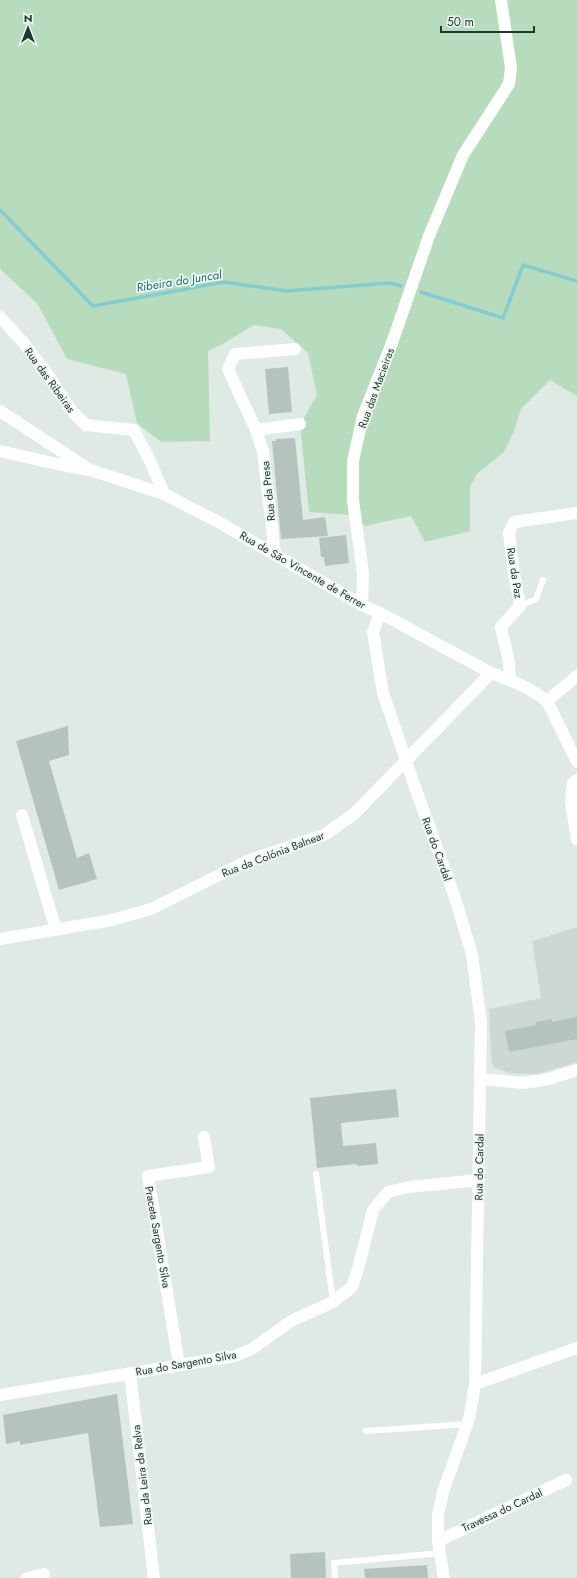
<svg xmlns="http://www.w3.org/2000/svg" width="577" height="1578" viewBox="0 0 577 1578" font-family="Jost,sans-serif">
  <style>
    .built { fill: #ccd9d2 }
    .green { fill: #b7dbbd }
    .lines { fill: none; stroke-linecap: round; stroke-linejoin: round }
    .stream { stroke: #86cccf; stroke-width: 3.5 }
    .building { fill: #b4c4bc }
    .service { stroke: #fff; stroke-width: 6 }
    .minor { stroke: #fff; stroke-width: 12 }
    .tertiary { stroke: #fff; stroke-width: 12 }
    .labels { text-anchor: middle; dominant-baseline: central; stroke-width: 3.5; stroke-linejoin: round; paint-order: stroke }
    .street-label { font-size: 11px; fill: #20392f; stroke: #eef6f1 }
    .water-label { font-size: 12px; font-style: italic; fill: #1c6e73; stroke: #eef6f1 }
  </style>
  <rect width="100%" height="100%" fill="#deeae3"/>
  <polygon class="built" points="577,927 577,1062 538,1074 530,1074 510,1073 495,1068 492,1064 491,1056 489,1009 541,998 532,941"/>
  <polygon class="green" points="0,0 577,0 577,396 550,380 521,409 514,431 504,452 477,474 470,487 470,531 425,542 411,516 365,526 349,515 309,512 300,425 317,395 308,353 281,329 254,325 221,345 208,351 210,441 161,442 137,423 126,374 67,359 37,303 0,269"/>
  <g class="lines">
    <g class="stream">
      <polyline points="0,210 93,306 224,282 286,291 390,283 401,286"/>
      <polyline points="421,292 503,318 523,265 577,281"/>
    </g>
  </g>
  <g class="building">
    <polygon points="288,367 292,412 269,414 265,369"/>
    <polygon points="295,438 303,520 325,517 328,536 281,539 272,441 276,441 276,439"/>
    <polygon points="346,535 349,563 325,566 324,557 321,557 319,538"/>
    <polygon points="68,726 69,755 49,761 77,858 89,853 97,879 59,890 16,741"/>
    <polygon points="577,1017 577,1039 509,1052 505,1031 536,1025 536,1022 552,1019 552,1022"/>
    <polygon points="396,1089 399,1117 341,1123 343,1146 376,1143 378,1164 357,1166 356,1164 317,1168 310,1098"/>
    <polygon points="117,1394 133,1524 100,1527 88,1433 20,1445 20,1441 6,1444 3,1415"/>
    <polygon points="325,1552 326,1578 291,1578 290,1554"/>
    <polygon points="427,1565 428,1578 365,1578 364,1569"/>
  </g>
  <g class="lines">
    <g class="service">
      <polyline points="520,606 536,599 543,580"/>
      <polyline points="316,1174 333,1302"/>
      <polyline points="366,1431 467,1424"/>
      <polyline points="335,1578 334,1563 440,1553"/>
    </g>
    <g class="minor">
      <polyline points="0,317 22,341 49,376 70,409 86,425 134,430 151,463 164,494"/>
      <polyline points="256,430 300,424"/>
      <polyline points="0,451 57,464 90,470"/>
      <polyline points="275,554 263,451 256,430 228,369 235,354 295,349"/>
      <polyline points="362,605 363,574 353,500 353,461 363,416 392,343 429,236 463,155 509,84 511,68 501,0"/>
      <polyline points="380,613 373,632 383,693 416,790 454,895 472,954 481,1023 475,1384 469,1419 443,1492 438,1515 438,1541 444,1578"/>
      <polyline points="510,680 509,662 501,627 520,606 514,574 509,533 514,522 577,513"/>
      <polyline points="547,701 577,676"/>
      <polyline points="577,780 573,783 571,802 577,840"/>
      <polyline points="22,815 56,930"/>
      <polyline points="0,939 112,920 151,909 247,861 324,835 354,814 491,673"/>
      <polyline points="481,1079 523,1083 549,1079 577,1070"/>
      <polyline points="179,1365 148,1176 209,1167 204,1137"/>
      <polyline points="130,1373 154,1578"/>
      <polyline points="475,1384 577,1348"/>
      <polyline points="0,1395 235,1356 252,1349 291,1321 333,1302 352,1287 358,1269 373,1210 388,1192 409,1187 479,1180"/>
      <polyline points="438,1541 566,1480"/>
      <polyline points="27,1578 44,1574"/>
    </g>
    <path class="tertiary" d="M0 411 90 470 164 494 222 524 362 605 380 613 491 673C511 680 531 688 547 701L577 762"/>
  </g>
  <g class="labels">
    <g class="street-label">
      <text transform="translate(50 380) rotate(54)">Rua das Ribeiras</text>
      <text transform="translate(376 388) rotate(-70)">Rua das Macieiras</text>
      <text transform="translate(268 491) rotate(-96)">Rua da Presa</text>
      <text transform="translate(303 570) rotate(30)">Rua de São Vincente de Ferrer</text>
      <text transform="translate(515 573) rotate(81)">Rua da Paz</text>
      <text transform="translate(437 849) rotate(70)">Rua do Cardal</text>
      <text transform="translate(273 854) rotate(-21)">Rua da Colónia Balnear</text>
      <text transform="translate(479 1167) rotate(-89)">Rua do Cardal</text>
      <text transform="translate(158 1237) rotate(80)">Praceta Sargento Silva</text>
      <text transform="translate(186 1363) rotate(-10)">Rua do Sargento Silva</text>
      <text transform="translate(142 1475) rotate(-97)">Rua da Leira da Relva</text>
      <text transform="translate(502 1510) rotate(-25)">Travessa do Cardal</text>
    </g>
    <g class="water-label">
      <text transform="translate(179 281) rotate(-9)">Ribeira do Juncal</text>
    </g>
  </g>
  <g transform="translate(28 28)" stroke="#eef6f1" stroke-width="3" paint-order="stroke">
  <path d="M0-3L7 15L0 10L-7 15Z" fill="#20392f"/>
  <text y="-6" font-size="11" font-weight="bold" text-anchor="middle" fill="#20392f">N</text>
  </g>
  <path d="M441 26v6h93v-6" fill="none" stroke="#20392f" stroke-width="2"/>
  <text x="447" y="26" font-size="12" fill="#20392f" stroke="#eef6f1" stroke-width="3" paint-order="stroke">50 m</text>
</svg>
